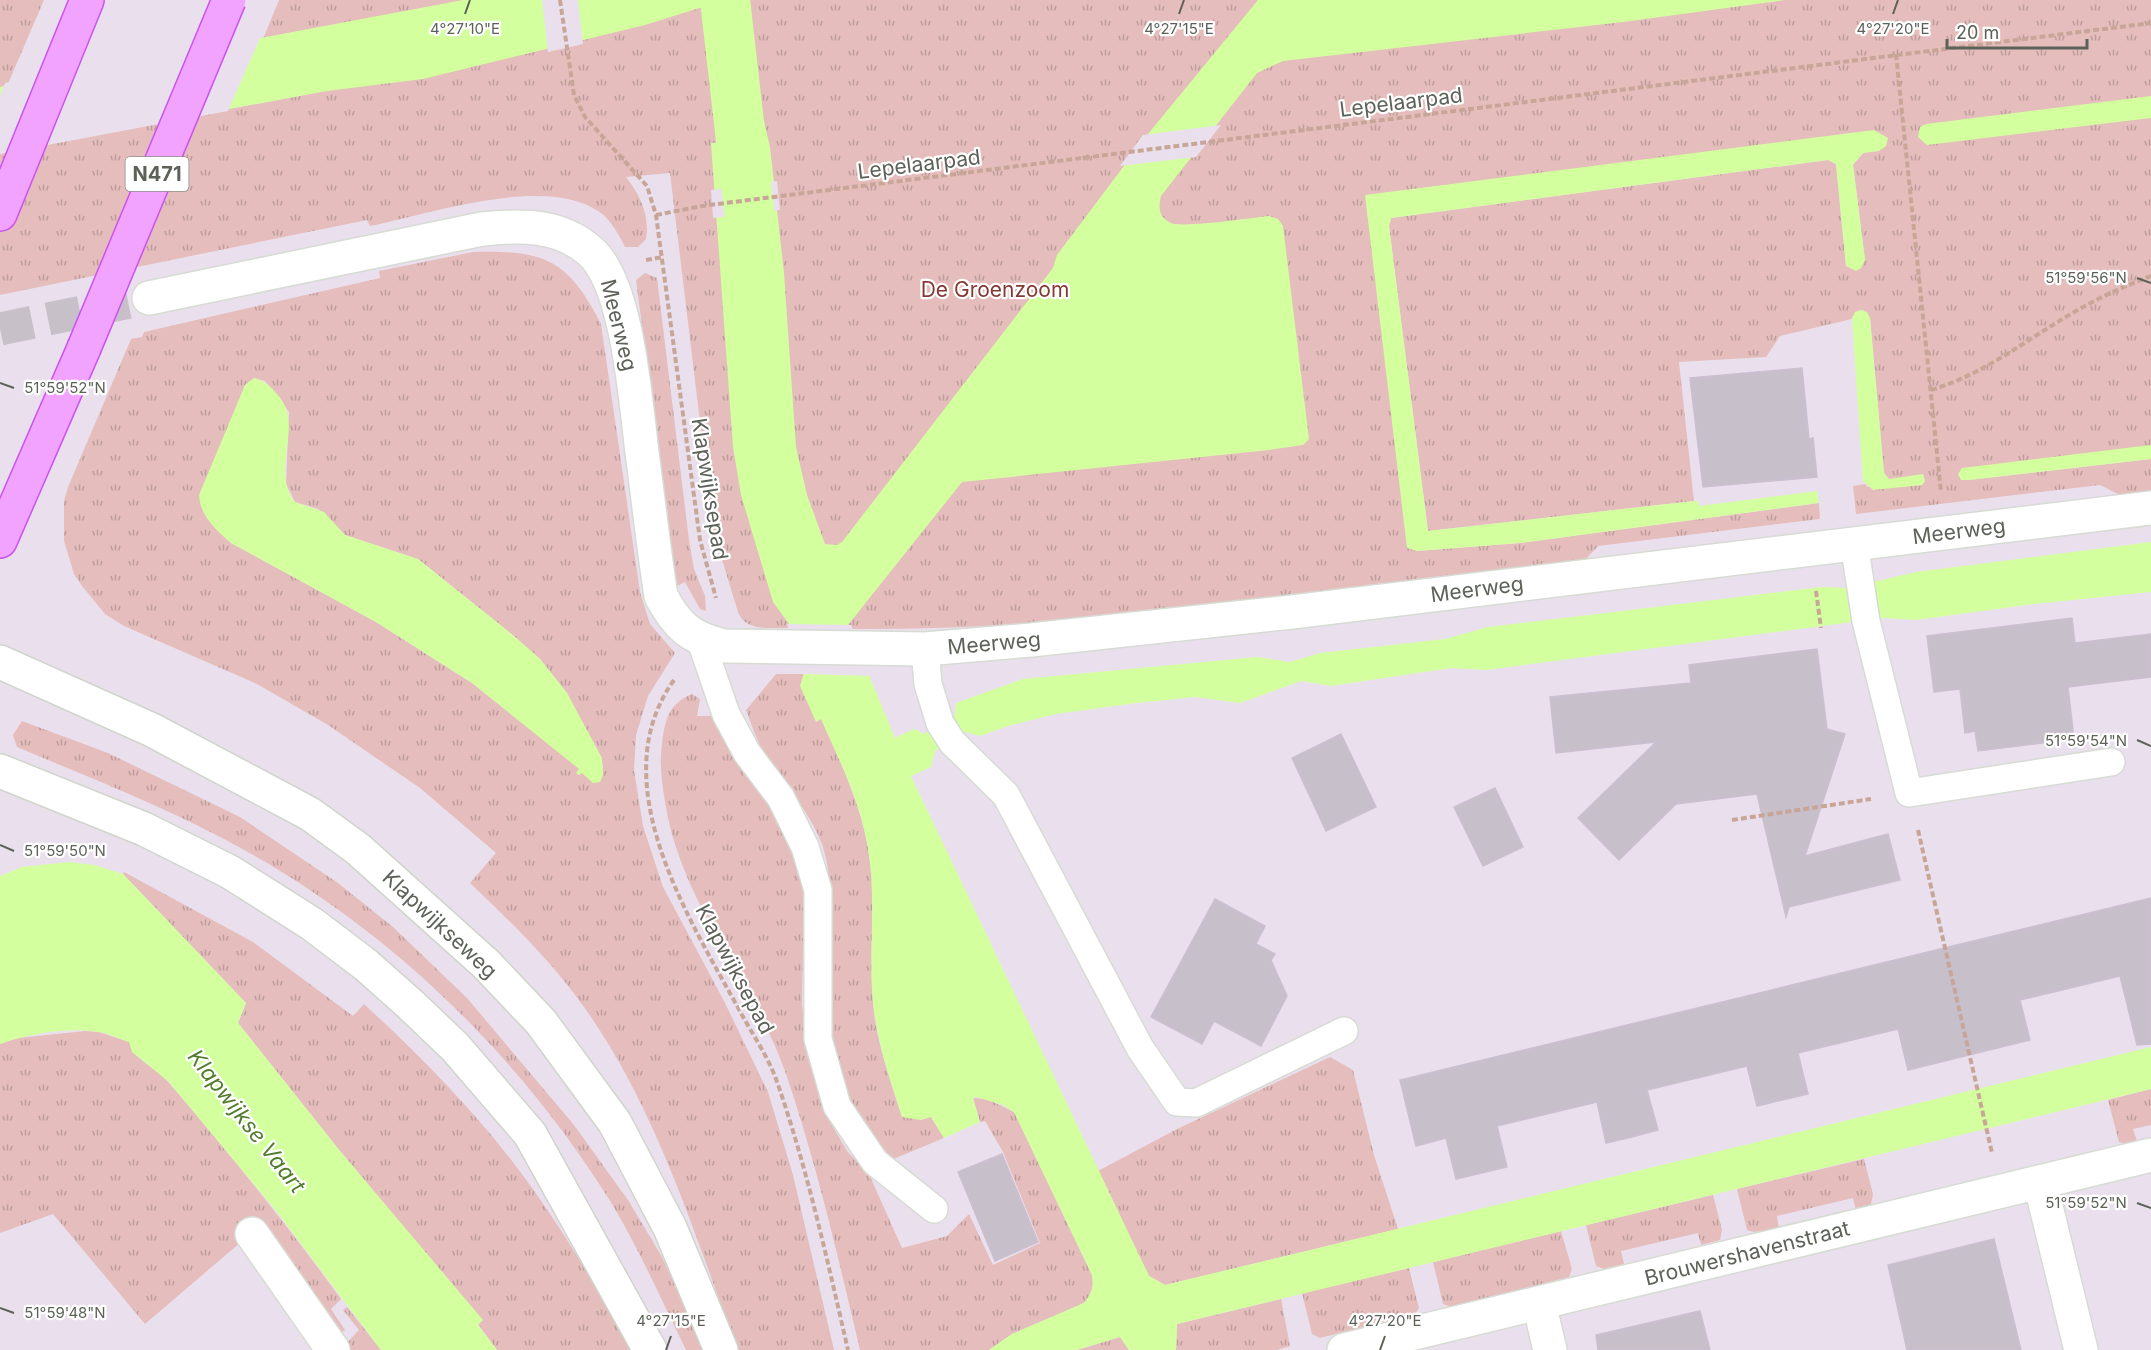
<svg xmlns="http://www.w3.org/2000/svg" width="2151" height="1350" viewBox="0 0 2151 1350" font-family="Inter,sans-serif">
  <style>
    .grass { fill: url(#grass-tufts); fill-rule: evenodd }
    .water { fill: #d3ff9e }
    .pier { fill: #eae0ed }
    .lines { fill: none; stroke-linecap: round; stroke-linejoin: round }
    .canal { stroke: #d3ff9e; stroke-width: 50 }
    .building { fill: #c7bfca; stroke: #ccbfd1; stroke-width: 1.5 }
    .minor-tunnel { stroke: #c7c0c8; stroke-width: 33; stroke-dasharray: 33 16; stroke-linecap: butt }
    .service-casing { stroke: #d6dbd3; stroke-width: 30 }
    .minor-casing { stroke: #d6dbd3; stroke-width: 36 }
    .secondary-casing { stroke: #cfd5cb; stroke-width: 36 }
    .primary-casing { stroke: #c953f3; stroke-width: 36 }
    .path { stroke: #c8a697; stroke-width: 4; stroke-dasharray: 6 3; stroke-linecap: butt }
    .service { stroke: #fff; stroke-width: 27 }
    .minor { stroke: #fff; stroke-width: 33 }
    .secondary { stroke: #fff; stroke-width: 33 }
    .primary { stroke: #f2a3ff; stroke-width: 33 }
    .primary-bridge-casing { stroke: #c953f3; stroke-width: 36; stroke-linecap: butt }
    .primary-bridge { stroke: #f2a3ff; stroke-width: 33 }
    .ticks { fill: none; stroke: #5d6259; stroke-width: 2 }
    .labels { text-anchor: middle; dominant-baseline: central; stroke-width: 4.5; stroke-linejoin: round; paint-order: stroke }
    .shield { fill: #fff; stroke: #8e918b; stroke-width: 1.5 }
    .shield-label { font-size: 20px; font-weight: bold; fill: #5d6259 }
    .street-label { font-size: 21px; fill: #5d6259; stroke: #fff }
    .park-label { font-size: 21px; fill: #863934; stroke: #fff }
    .water-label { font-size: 22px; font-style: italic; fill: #527c2d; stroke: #fff }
    .ticks-label { font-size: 15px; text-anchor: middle; fill: #5d6259; stroke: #fff; stroke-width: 4.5; stroke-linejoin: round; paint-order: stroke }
  </style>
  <defs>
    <pattern id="grass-tufts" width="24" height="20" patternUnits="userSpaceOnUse" patternTransform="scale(1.5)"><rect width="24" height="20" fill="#e5bdbc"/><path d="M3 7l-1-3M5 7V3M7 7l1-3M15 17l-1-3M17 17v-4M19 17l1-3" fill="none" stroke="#bd9d9c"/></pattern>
  </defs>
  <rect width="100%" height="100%" fill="#eae0ed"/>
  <g class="grass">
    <polygon points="0,0 44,0 7,86 0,87"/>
    <path d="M279 0H2151V452L1969 480 2151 459V492L2122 496 2100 485 1856 514 1853 486 1865 484 1868 487 1889 479 1884 473 1870 318 1863 310 1853 315 1852 319 1780 336 1766 357 1679 362 1694 501 1428 531 1389 226 1391 218 1828 160 1836 164 1846 266 1865 260 1853 164 1863 153 1878 151 1367 211 1417 551 1520 543 1819 503 1820 519 1598 546 1584 561C1342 590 1094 631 850 629L848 625 790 623 792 628C772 627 746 633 738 612L713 530 670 173 626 177C640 195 650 215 646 239L638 247H625C619 235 610 218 598 211 544 175 429 214 370 226L367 220 0 295V151L309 94 337 25 263 39Z"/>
    <path d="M473 252C544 250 568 259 601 324L640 592 650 624 675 653 648 696 636 735 634 770 643 826 663 887 724 1001 768 1092 793 1175 834 1350H738C693 1232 658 1111 584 1007 552 962 510 921 470 883L496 853 420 788 328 725 257 684 124 626 105 614 82 586 74 574 64 541V501L68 487 131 339 142 337 144 332 380 278 379 271ZM254 378 265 381 289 412 286 484 295 502 318 509 345 535 418 559 514 636 540 659 567 693 603 766 600 782 582 772 579 775 577 773 580 769 472 683 376 622 231 543 207 518 245 385Z"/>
    <polygon points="645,273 657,278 689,540 694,569 705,596 706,611 700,609 685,582 677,586 674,567 636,280"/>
    <path d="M776 674H804L817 721 821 718C838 757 857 796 866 838 878 892 868 947 873 1002 876 1042 890 1079 902 1117H931L944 1138 891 1160C828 1100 829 1019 830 939 831 907 832 875 822 844 809 810 785 786 766 756 757 742 752 726 746 710Z"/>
    <path d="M692 694 700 699 697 716H717L788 832 804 889 802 1005 810 1056 825 1113 847 1151 869 1174 902 1248 947 1236 969 1214 993 1265 1040 1243 1003 1152 985 1121 980 1122 973 1098 987 1099 1014 1112 1092 1275C1094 1287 1092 1293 1084 1303L1012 1334 989 1350H860C838 1257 817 1165 786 1074 753 979 681 904 665 802 662 783 659 763 662 744 665 720 668 704 692 694Z"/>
    <path d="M22 721 108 753 240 817 338 883 393 927 467 998 574 1125 628 1200 662 1257 704 1350H686C662 1301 640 1251 612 1204 523 1060 395 934 246 851 173 810 95 780 17 747L13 735Z"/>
    <path d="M124 872 253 942 353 1016 364 1004C416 1052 468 1104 512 1161 557 1219 596 1286 633 1350H497L478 1324 482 1320 340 1151 238 1023 246 1003 123 874Z"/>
    <path d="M85 1031 99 1032 129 1042C134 1060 158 1069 170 1084 230 1154 287 1225 341 1299L331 1309 345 1330 338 1335 241 1242 145 1324 53 1214 0 1233V1044L18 1038Z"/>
    <polygon points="1330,1057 1353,1070 1374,1155 1398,1229 1165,1285 1149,1276 1098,1171 1175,1130"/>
    <polygon points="2151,1089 2151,1125 2133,1129 2137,1141 2126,1144 2119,1142 2108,1100"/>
    <polygon points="1864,1159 1873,1194 1871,1204 1856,1211 1853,1198 1777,1216 1779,1229 1754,1232 1747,1230 1737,1189"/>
    <polygon points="1713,1195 1722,1230 1720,1240 1701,1245 1698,1233 1621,1251 1624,1264 1604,1269 1596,1266 1586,1225"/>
    <polygon points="1561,1231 1572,1269 1569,1277 1451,1307 1443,1304 1433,1262"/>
    <polygon points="1409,1268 1419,1308 1415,1314 1320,1338 1312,1334 1302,1293"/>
    <polygon points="1281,1299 1290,1346 1277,1350 1176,1350 1177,1324"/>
    <polygon points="347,1307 381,1350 350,1350 346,1344 359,1330 343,1310"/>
    <polygon points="1120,1337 1129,1350 1077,1350 1080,1349"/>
  </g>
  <g class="water">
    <polygon points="463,0 746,0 750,39 714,43 709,5 645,25 423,79 327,91 0,151 0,87"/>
    <path d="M1258 0H1785L1623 22 1283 61 1257 73 1161 196C1158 208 1159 218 1171 223 1183 228 1252 218 1269 216L1278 219 1283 226 1309 439 1303 445 1269 450 962 482 848 625 895 738 914 729 924 734 955 716 956 703 1023 679 1257 657 1290 662 1320 653 1445 639 1488 627 1821 587 1848 588 1916 572 2151 542V592L2034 604 1916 620 1883 618 1486 670 1451 668 1331 686 1301 681 1240 703 1196 697 1136 703 1056 714 1008 726 980 736 965 732 935 751 931 767 911 776 1149 1276 1165 1285 2151 1047V1089L1177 1324 1176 1350H1129L1120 1337 1077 1350H989L1012 1334 1084 1303C1092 1293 1094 1287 1092 1275L1014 1112 1003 1105 976 1097 973 1098 980 1122 944 1138 931 1117 921 1120 902 1117C890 1079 877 1042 873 1002 868 947 878 893 866 838 858 796 838 758 821 719L816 722 800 686 804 673 792 628 773 602 741 495 733 447 711 143 742 142 764 121 770 147 784 273 796 447 807 495 825 544 837 545 842 542 1053 268 1057 255 1148 134Z"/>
    <polygon points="2151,96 2151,118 1927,145 1918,137 1920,127 1926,124"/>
    <polygon points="1874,130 1888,138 1886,146 1879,151 1863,153 1853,165 1865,260 1861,268 1856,271 1846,266 1836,164 1828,160 1391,218 1389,226 1428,531 1694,501 1698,501 1699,506 1817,491 1819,503 1520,543 1417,551 1407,548 1365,195"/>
    <polygon points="1860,310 1867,312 1870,318 1884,473 1889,479 1923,474 1925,481 1922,485 1873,490 1863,481 1852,319 1855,312"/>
    <path d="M254 378C265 381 270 386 277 394 306 425 269 470 295 502L324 512 345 535 418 559 514 636 540 659 567 693 602 758 603 775 600 782 593 783 582 773 579 775 576 773 579 769 472 683 376 622 231 543C216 530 200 516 199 495L245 385Z"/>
    <polygon points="2151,445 2151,459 1969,480 1961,480 1958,474 1962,468"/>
    <path d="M69 862 94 865 123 874 246 1003 238 1023 340 1151 483 1320 478 1325 497 1350H381L277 1212 168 1081 132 1052 129 1042C119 1039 108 1033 98 1032 67 1027 29 1034 0 1044V876L22 867Z"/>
  </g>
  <g class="pier">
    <polygon points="542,0 578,0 583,44 548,52"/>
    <polygon points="261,36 228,111 0,154 0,96 5,83"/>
    <polygon points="1221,125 1196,157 1120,166 1143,135"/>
    <polygon points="777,181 780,210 713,218 711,190"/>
    <polygon points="787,624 851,625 874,676 801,674"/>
  </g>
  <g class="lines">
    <polyline class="canal" points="725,0 749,210"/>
  </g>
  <g class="building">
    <polygon points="1802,368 1809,439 1813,438 1817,477 1703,487 1690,378"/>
    <polygon points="2072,618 2075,643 2151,634 2151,677 2068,687 2074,739 1978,751 1975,731 1965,733 1960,689 1934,692 1927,636"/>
    <polygon points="1817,649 1827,729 1845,734 1805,856 1888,834 1900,880 1789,907 1786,917 1757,794 1676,804 1619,860 1578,818 1656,742 1556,753 1550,697 1691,683 1689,665"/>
    <polygon points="1341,734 1376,807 1326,831 1292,758"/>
    <polygon points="1495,788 1523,847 1483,866 1454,807"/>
    <polygon points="2151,898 2151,1044 2137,1045 2120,976 2020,1000 2030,1040 1908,1070 1898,1029 1798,1053 1808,1094 1757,1106 1747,1066 1647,1090 1658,1130 1632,1137 1606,1143 1597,1102 1497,1126 1507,1167 1456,1179 1446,1138 1416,1146 1400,1080"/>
    <polygon points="1215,899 1265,926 1256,944 1275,954 1271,960 1287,996 1261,1046 1214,1021 1202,1044 1151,1017"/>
    <polygon points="1002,1154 1038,1242 995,1261 958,1172"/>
    <polygon points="1994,1239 2021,1350 1907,1350 1888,1265"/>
    <polygon points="1700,1311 1710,1350 1598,1350 1596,1335"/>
  </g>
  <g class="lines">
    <polyline class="minor-tunnel" points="0,329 149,298"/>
    <defs>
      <g id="service">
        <polyline points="1854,543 1866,621 1909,793 2111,762"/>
        <polyline points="701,641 726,714 747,753 781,798 805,847 818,890 818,1039 837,1106 875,1162 934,1209"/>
        <polyline points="925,649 928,684 940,723 952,742 1006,795 1140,1048 1177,1102 1196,1103 1344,1031"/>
      </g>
      <g id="minor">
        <path d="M149 298 482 229C521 225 559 224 590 251 629 284 636 410 643 460 649 506 654 551 661 596 677 626 690 638 724 646L925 649 1031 640 1292 612 2151 508"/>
        <polyline points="2040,1182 2081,1350"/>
        <polyline points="252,1234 333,1350"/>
        <polyline points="1539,1303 1550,1350"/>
        <polyline points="1344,1350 2151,1155"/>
      </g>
      <g id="secondary">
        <polyline points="0,662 152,730 310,814 358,849 486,964 541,1022 615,1123 670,1228 721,1350"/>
        <polyline points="0,771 144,829 230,872 312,924 366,965 411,1005 455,1047 530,1134 650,1350"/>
      </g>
      <g id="primary">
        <polyline points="0,214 87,0"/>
        <polyline points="0,541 84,348"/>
      </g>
    </defs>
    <use href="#service" class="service-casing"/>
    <use href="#minor" class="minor-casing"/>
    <use href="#secondary" class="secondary-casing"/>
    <use href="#primary" class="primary-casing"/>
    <g class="path">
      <polyline points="560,0 574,95 585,117 647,186 656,215 700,540 716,598"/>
      <polyline points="1896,54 1941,492"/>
      <polyline points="656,215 702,206 2151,23"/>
      <polyline points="646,260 663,257"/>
      <path d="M1931 390C1985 374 2027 339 2076 311 2100 297 2125 286 2151 276"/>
      <polyline points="1816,591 1821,628"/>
      <path d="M674 680C600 783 691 921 742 1015 753 1035 768 1057 776 1079 807 1167 827 1259 848 1350"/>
      <polyline points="1732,820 1871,799"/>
      <polyline points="1918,830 1992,1153"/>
    </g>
    <use href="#service" class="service"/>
    <use href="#minor" class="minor"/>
    <use href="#secondary" class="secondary"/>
    <use href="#primary" class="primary"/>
    <defs>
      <polyline id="primary-bridge" points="84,348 229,0"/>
    </defs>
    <use href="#primary-bridge" class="primary-bridge-casing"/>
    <use href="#primary-bridge" class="primary-bridge"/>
  </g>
  <path class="ticks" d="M465 14 470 0M1179 14 1184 0M1893 14 1898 0M2137 278 2151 283M0 383 14 388M2137 740 2151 746M0 845 14 851M2137 1203 2151 1208M0 1308 14 1313M666 1350 671 1336M1380 1350 1385 1336"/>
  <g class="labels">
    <rect class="shield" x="125.5" y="157" width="63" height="34" rx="4.5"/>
    <g class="shield-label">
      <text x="157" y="174">N471</text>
    </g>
    <g class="street-label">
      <text transform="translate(1401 102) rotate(-7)">Lepelaarpad</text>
      <text transform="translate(919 164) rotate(-7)">Lepelaarpad</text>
      <text transform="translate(619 325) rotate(76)">Meerweg</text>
      <text transform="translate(710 489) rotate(81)">Klapwijksepad</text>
      <text transform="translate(1959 531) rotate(-7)">Meerweg</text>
      <text transform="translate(1477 589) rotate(-7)">Meerweg</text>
      <text transform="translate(994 643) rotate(-5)">Meerweg</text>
      <text transform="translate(440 924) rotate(43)">Klapwijkseweg</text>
      <text transform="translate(735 969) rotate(62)">Klapwijksepad</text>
      <text transform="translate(1747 1253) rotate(-14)">Brouwershavenstraat</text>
    </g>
    <g class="park-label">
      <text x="995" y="289">De Groenzoom</text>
    </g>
    <g class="water-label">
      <text transform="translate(247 1121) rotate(52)">Klapwijkse Vaart</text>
    </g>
  </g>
  <g class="ticks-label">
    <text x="465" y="34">4°27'10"E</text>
    <text x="1179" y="34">4°27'15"E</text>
    <text x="1893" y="34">4°27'20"E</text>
    <text x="2086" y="283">51°59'56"N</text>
    <text x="65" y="393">51°59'52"N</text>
    <text x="2086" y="746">51°59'54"N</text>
    <text x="65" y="856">51°59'50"N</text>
    <text x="2086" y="1208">51°59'52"N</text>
    <text x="65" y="1318">51°59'48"N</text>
    <text x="671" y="1326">4°27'15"E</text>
    <text x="1385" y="1326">4°27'20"E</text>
  </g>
  <path d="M1947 39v9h140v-9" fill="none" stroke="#5d6259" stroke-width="3"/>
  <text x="1956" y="39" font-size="18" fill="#5d6259" stroke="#ffffff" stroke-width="4.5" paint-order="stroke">20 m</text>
</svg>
